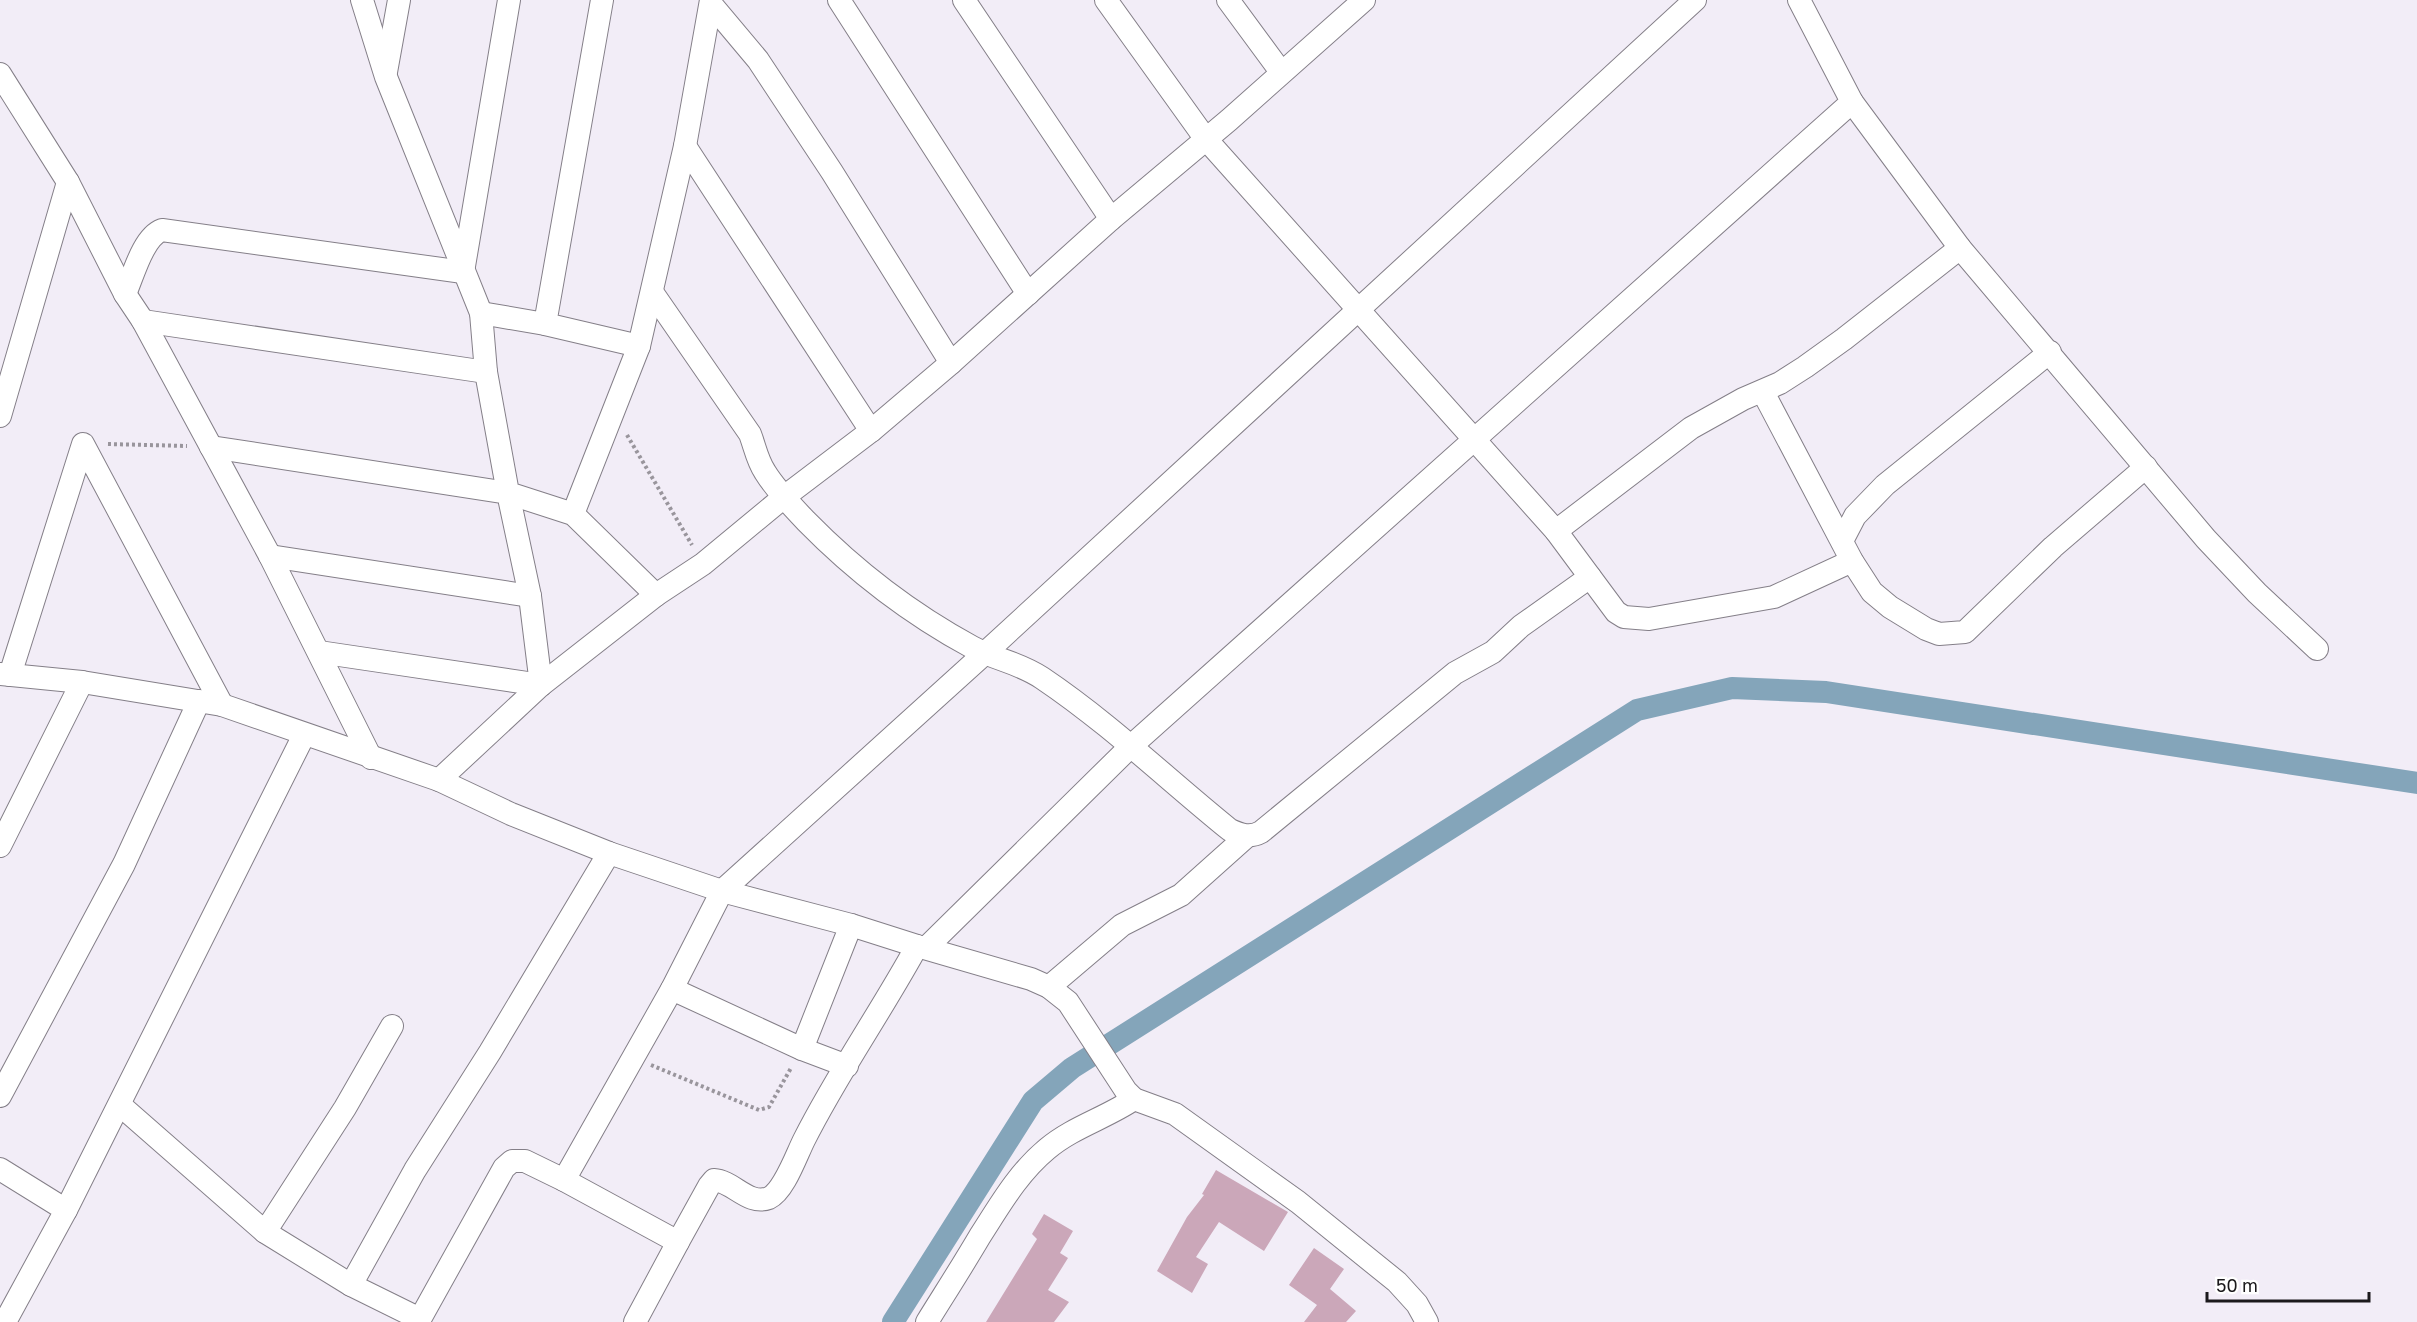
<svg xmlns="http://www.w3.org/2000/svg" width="2417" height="1322" viewBox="0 0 2417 1322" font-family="'Golos Text',sans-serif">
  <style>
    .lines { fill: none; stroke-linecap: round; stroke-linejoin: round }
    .canal { stroke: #84a5ba; stroke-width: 22 }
    .building { fill: #cba7b9 }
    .street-casing { stroke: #847f88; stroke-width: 24 }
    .path { stroke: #99959c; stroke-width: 4; stroke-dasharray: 3 3; stroke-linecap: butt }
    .street { stroke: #fff; stroke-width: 22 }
  </style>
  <rect width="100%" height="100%" fill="#f2edf7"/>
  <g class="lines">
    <polyline class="canal" points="893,1322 1033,1101 1072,1068 1637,710 1732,688 1826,692 2417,783"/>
  </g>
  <g class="building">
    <polygon points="1216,1170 1288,1212 1264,1251 1219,1222 1196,1257 1208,1264 1192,1293 1157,1271 1187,1217 1204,1195 1202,1194"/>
    <polygon points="1044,1214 1073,1231 1060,1253 1068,1258 1048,1290 1069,1302 1054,1322 986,1322 1037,1239 1032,1234"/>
    <polygon points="1314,1248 1344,1269 1330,1289 1356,1311 1346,1322 1304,1322 1317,1305 1289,1285"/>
  </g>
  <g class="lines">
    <defs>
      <g id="street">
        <polyline points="362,0 386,77 481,313 486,372 508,493 573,514 656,595"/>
        <polyline points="602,0 545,324 639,346"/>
        <polyline points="839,0 1028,294"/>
        <polyline points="964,0 1111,219"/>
        <polyline points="1106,0 1205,138 1556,531 1616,612 1624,617 1649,619 1774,597 1852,561"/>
        <polyline points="1228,0 1281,72"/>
        <polyline points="711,4 758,60 832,172 951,363"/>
        <polyline points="386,72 399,0"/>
        <polyline points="0,74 68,182 125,294 143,321 270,556 371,758"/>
        <polyline points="1852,102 1960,248 2206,539 2257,593 2317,649"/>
        <polyline points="685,146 871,431"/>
        <path d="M652 292 750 434C755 447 757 460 765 472 776 490 791 505 806 521 855 571 911 614 972 647 996 660 1018 662 1042 678 1109 723 1168 780 1230 830 1241 835 1250 838 1261 832L1455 673 1493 652 1521 626 1590 577"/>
        <path d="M125 294C133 276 143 237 162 230L463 272 509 0"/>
        <polyline points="481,313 545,324"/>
        <polyline points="143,321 486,372"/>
        <polyline points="1763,392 1852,561 1872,592 1890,607 1926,629 1939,634 1965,632 2053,547 2146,467"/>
        <polyline points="0,416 68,182"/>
        <polyline points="211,447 508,493 530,596 541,685"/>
        <polyline points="573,514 639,346 685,146 711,0"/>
        <polyline points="1556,531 1691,428 1743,399 1780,383 1805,367 1844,339 1960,248"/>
        <polyline points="1842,541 1855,516 1885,485 2050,352"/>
        <polyline points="270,556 530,596"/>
        <polyline points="319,652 541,685"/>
        <polyline points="0,674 82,682 222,705 439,780 511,814 609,853 722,891 851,925 917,946 1031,979 1049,987 1068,1002 1126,1091 1134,1099 1175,1114 1298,1202 1397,1282 1417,1304 1427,1322"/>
        <polyline points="10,675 83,444 222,705"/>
        <polyline points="439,780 541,685 656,595 703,564 784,497 871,431 951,363 1111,219 1229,120 1364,0"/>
        <polyline points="0,846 82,682"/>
        <polyline points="927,947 1130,747 1852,102 1799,0"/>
        <polyline points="1049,987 1122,925 1181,895 1247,836"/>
        <polyline points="672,989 802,1049 847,1066"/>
        <polyline points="802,1049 851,925"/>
        <polyline points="0,1096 124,864 199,701"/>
        <polyline points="120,1105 265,1232 345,1108 392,1026"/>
        <polyline points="0,1169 66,1210 5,1322"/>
        <polyline points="564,1180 678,1242 635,1322"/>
        <polyline points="66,1210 304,735"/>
        <polyline points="265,1232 351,1285 415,1170 490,1052 609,853"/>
        <path d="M678 1242 709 1186 714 1180C733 1181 748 1206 769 1198 784 1191 796 1156 804 1140 837 1074 881 1012 917 946"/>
        <polyline points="351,1285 420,1319 504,1168 512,1161 525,1161 564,1180 672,989 722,891 984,654 1695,0"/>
        <path d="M927 1322C945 1293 963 1265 980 1236 1000 1205 1018 1173 1047 1149 1073 1127 1106 1118 1134 1099"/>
      </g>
    </defs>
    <use href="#street" class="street-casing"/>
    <g class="path">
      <polyline points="627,435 692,545"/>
      <polyline points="108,444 187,446"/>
      <polyline points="651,1065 759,1110 769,1107 791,1068"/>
    </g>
    <use href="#street" class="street"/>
  </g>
  <path d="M2207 1292v9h162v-9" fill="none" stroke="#1b191c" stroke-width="3"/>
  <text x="2216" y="1292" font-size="18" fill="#1b191c" stroke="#ffffff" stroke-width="4.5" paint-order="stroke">50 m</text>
</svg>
